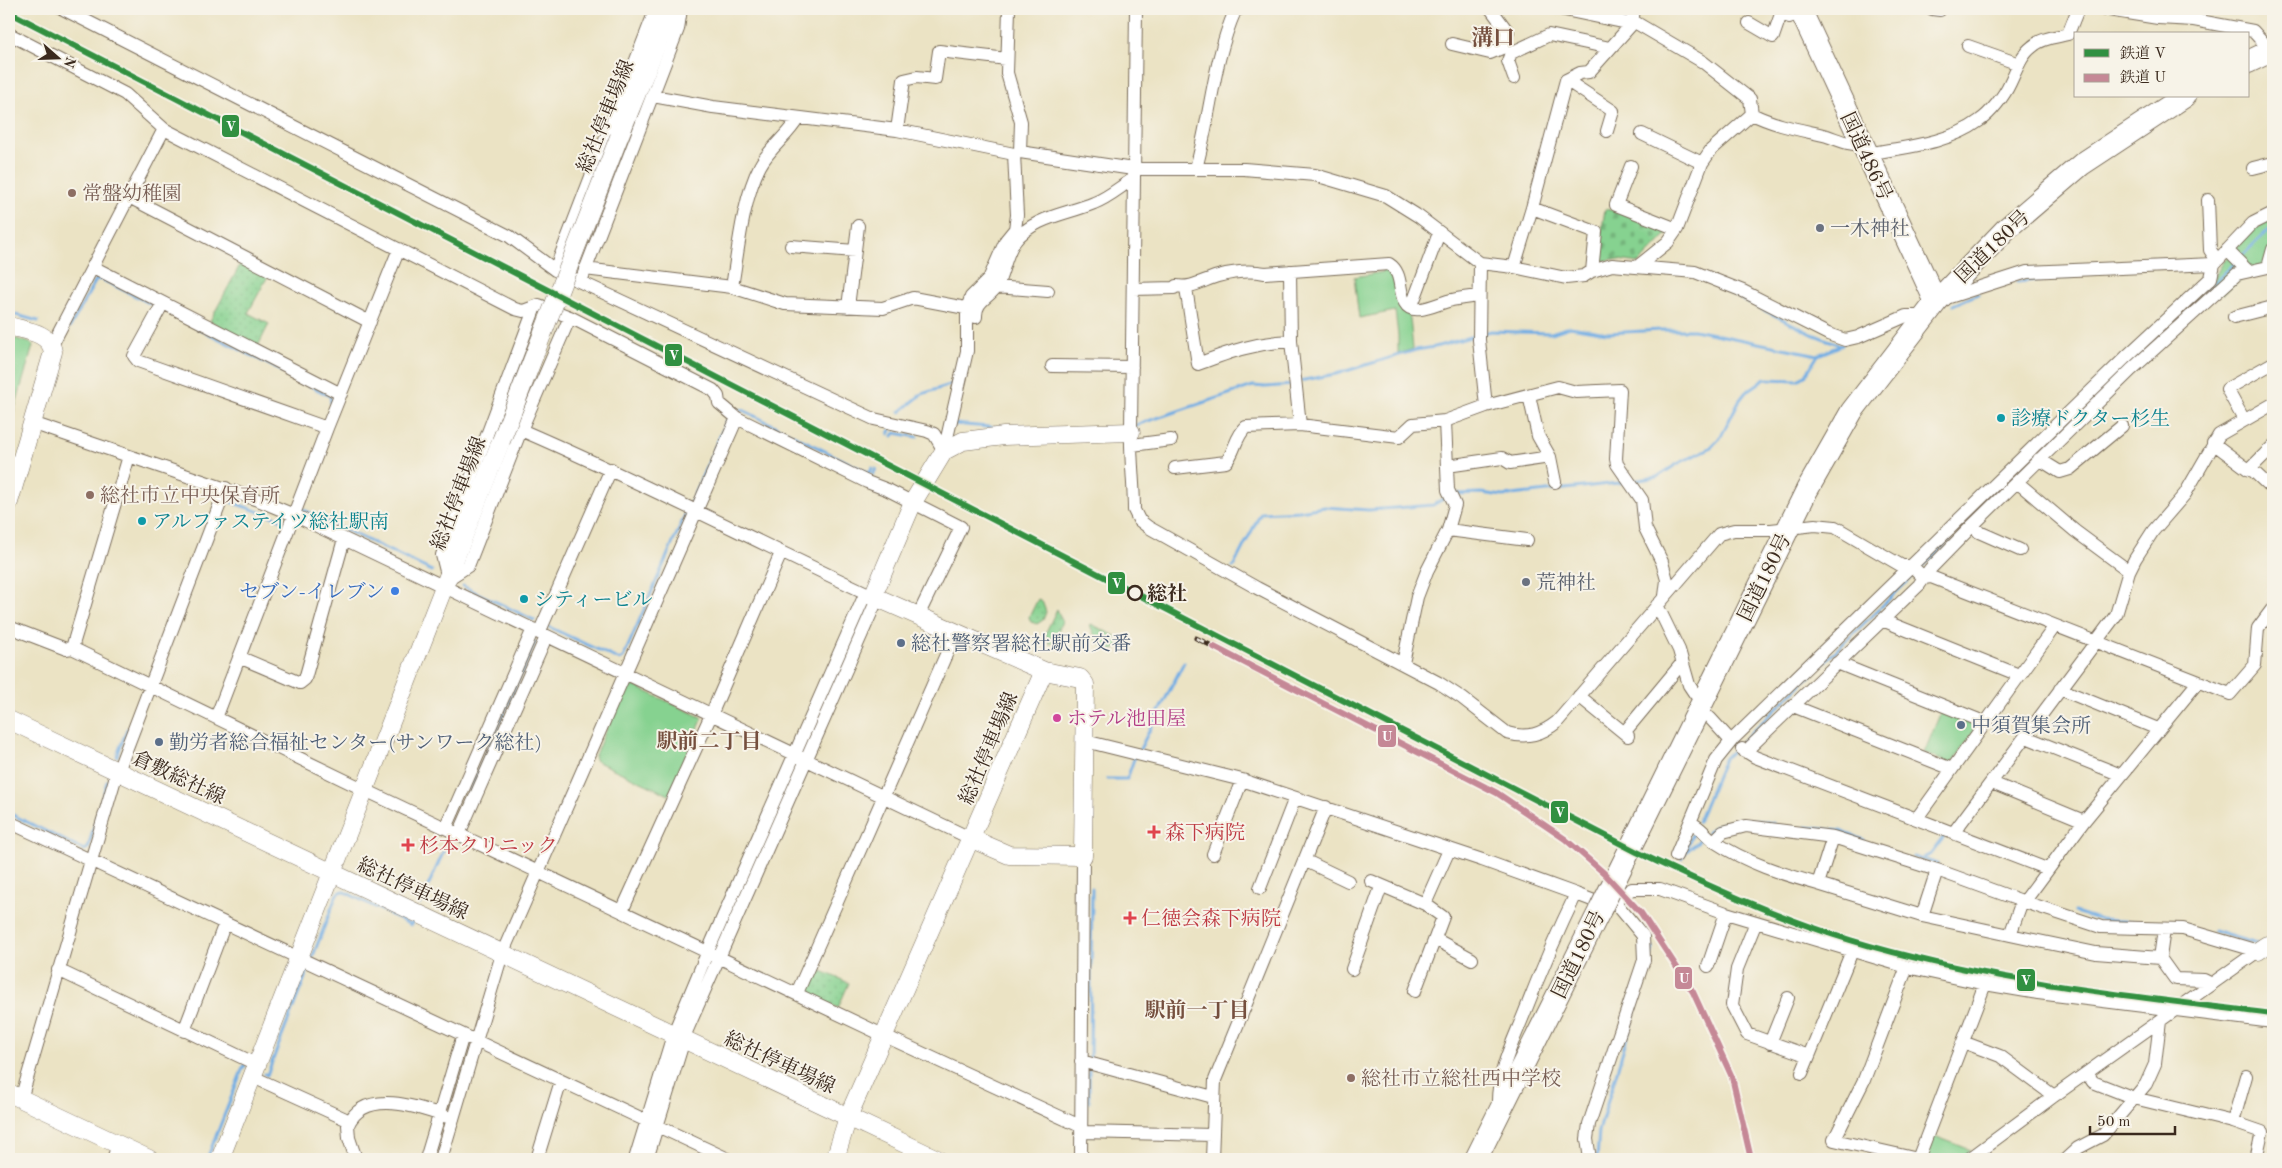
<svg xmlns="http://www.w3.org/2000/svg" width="2282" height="1168" font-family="'Old Standard TT','Noto Serif JP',serif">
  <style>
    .grass { fill: url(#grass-dots); stroke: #607e57 }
    .cemetery { fill: url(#cemetery-stones); stroke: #607e57 }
    .green { fill: #86d290; stroke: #607e57 }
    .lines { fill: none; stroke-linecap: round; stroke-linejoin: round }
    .stream { stroke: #73aee4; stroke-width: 3 }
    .street-casing { stroke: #796b58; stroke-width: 14 }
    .secondary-casing { stroke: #796b58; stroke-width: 19 }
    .highway-casing { stroke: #796b58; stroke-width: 24 }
    .street { stroke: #fff; stroke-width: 12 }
    .secondary { stroke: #fff; stroke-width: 18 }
    .highway { stroke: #fff; stroke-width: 22 }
    .rail-casing { stroke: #3b2a1e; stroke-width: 5 }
    .rail { stroke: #f7f3e8; stroke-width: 3; stroke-dasharray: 9; stroke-linecap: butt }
    .secondary-bridge-casing { stroke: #796b58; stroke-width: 19; stroke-linecap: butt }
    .highway-bridge-casing { stroke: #796b58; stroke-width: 24; stroke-linecap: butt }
    .secondary-bridge { stroke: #fff; stroke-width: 18 }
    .highway-bridge { stroke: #fff; stroke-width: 22 }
    .rail-1-casing { stroke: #f7f3e8; stroke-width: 10 }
    .rail-2-casing { stroke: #f7f3e8; stroke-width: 10 }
    .rail-1 { stroke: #319041; stroke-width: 6 }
    .rail-2 { stroke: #c58896; stroke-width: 6 }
    .education-dot { fill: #8d6e63; stroke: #f7f3e8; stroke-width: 2 }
    .worship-dot { fill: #6b7280; stroke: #f7f3e8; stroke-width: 2 }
    .culture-dot { fill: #0f9aa8; stroke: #f7f3e8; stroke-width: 2 }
    .shop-dot { fill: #3f7fe0; stroke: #f7f3e8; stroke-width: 2 }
    .stop-dot { fill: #f7f3e8; stroke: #3b2a1e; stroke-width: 2.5 }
    .service-dot { fill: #5c6f8a; stroke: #f7f3e8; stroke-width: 2 }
    .hotel-dot { fill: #d1479c; stroke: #f7f3e8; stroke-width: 2 }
    .health-dot { fill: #e0444e; stroke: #f7f3e8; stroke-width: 2 }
    .labels { text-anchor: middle; stroke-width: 4; stroke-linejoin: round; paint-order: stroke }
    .street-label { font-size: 20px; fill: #3b2a1e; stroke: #f7f3e8 }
    .education-label { font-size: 20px; fill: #785e54; stroke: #f7f3e8; text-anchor: start }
    .worship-label { font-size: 20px; fill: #5b616d; stroke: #f7f3e8; text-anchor: start }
    .culture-label { font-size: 20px; fill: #0d838f; stroke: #f7f3e8; text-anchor: start }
    .shop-label { font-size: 20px; fill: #366cbe; stroke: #f7f3e8; text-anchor: end }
    .stop-label { font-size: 20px; font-weight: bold; fill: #3b2a1e; stroke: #f7f3e8; text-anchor: start }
    .service-label { font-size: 20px; fill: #4e5e75; stroke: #f7f3e8; text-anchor: start }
    .hotel-label { font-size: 20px; fill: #b23c85; stroke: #f7f3e8; text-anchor: start }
    .health-label { font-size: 20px; fill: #be3a42; stroke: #f7f3e8; text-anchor: start }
    .neighbourhood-label { font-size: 21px; font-weight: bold; fill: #754f3e; stroke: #f7f3e8 }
    .quarter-label { font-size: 22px; font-weight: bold; fill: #754f3e; stroke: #f7f3e8 }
    .line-badge { stroke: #f7f3e8; stroke-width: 2 }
    .badge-label { font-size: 14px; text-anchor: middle; font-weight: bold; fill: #fff }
  </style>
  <defs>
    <pattern id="grass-dots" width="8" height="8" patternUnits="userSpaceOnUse" patternTransform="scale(1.25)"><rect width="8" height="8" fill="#86d290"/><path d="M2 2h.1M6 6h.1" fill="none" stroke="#75b47c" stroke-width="1.8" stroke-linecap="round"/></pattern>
    <pattern id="cemetery-stones" width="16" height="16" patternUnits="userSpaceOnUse" patternTransform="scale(1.25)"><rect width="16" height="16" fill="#86d290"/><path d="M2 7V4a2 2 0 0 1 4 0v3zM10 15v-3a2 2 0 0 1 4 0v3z" fill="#75b47c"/></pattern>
  </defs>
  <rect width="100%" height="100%" fill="#f7f3e8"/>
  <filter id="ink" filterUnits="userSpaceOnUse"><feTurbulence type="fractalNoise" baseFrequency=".02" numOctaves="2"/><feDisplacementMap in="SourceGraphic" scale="10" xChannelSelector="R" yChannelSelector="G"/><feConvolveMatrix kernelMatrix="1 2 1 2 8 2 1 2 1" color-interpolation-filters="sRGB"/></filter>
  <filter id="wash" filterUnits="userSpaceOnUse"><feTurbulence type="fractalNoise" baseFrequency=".0096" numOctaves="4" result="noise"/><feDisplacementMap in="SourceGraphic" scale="20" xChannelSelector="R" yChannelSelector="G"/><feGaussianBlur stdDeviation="1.12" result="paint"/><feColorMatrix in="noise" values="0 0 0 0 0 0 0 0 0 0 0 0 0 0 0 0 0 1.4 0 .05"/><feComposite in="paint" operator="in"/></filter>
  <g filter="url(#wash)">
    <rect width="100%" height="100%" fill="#ebe3c4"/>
    <path class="grass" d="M243,263L268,276L248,313L269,324L258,346L210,321L240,265Z
      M1038,599L1042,601L1046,612L1043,620L1037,624L1031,622L1029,617Z
      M1057,609L1062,621L1054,642L1050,644L1045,634Z
      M1091,624L1117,637L1119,643L1117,648L1110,651C1098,646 1095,637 1090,625Z
      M815,968L849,983L838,1008L807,994L805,989Z"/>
    <path class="cemetery" d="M1605,209L1625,213L1670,231L1639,263L1612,259L1597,263Z"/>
    <path class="green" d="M2273,216V271L2244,277L2223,294L2212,284C2222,256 2249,232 2273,216Z
      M1383,268L1390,269L1410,318L1413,349L1398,354V335L1395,311L1359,318L1354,277L1383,272Z
      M9,337L31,343L33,346L9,428Z
      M632,685L701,717L702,720L669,795L596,761L594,757L625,687Z
      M1942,709L1980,723L1951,764L1924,753Z
      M1932,1135L1971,1150L1959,1159H1924Z"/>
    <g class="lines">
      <path class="stream" d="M2240,258L2273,225
        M2017,282L2073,276
        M1722,289L1812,334L1838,344
        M1953,305L1978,294
        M9,313L38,321
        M194,326L330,396L331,403
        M70,327L96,280L101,279L151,304
        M1483,333L1491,331L1551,333L1570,327L1607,333L1661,330H1694L1818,355L1842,345
        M2135,358L2236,262
        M1299,381L1336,374L1416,350L1435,347L1477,335
        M739,410H743L869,473L872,468
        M900,412L922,394L956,383
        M954,424L1000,428
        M1136,425L1253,386L1266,387L1292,385
        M889,434L891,430
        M893,436L895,433L917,437
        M873,474L876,469
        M1633,481L1657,477L1677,464L1710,448L1720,438L1739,401L1746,392L1765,379L1797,380L1805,376L1818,355
        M1454,494L1481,493L1503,496L1627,482
        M231,502L283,520
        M690,504L728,418
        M302,509L432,571
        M1233,567L1261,513L1299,511L1324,507L1369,510L1433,505L1448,496
        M1919,570L1951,539
        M463,586L534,620
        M549,627L620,660L623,658L687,510
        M1139,751L1184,662
        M117,756L127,729
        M1107,779H1127L1135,756
        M9,813L84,850L88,848L107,781
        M1698,822L1724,759L1915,574
        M1806,827L1840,831L1863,840
        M453,829L535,642
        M1708,832C1728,815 1749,819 1773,823
        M1686,852L1704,836
        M1914,856L1937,864
        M1923,858L1931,854L1946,834
        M1682,859L1694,830
        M1997,885L2024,895
        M420,904L451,835
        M2075,912L2101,920L2142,922
        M2213,931L2257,944
        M311,961L337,894L343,891L411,925L412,922
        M1649,962L1653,948
        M1090,1060L1092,888
        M265,1074L267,1075L309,967
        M1089,1102V1067
        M207,1159L244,1065L245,1066
        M1597,1159L1599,1131L1646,973"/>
    </g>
  </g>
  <g filter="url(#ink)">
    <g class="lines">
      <g class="street-casing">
        <path id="street" d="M63,9L509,236L555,270L874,419L927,431L934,434L944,451
          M1009,9L1007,73L1021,122L1020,152
          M1136,9C1134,149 1133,290 1131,430C1130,456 1134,483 1134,510L1139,520L1148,527L1257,588L1439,683L1462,698L1507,733C1527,739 1542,734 1557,722L1719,534L1734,530H1771L1815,525L1835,527L1902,566H1912L1924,578
          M1560,9L1632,24
          M1932,9L1940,10
          M2102,9L2158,18L2194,20L2253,31L2271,51
          M1633,21L1703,62L1750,99L1752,114
          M1749,23L1773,37L1781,14L1789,17L1802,13
          M9,34L125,94L164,129L515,309L523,311L539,305L570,317L713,390L718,396L719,403L737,418L867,482L888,490L961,527L918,616
          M1452,44L1490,53L1502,48L1508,32L1491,9
          M1968,46L2019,64
          M1514,78L1508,61L1511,53L1549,35L1610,48
          M1566,80L1613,111L1607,131
          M653,96L713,107L897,130L1014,154L1020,152L1133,169H1244L1315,175L1386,196L1418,216L1480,263L1514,267L1566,278L1584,276L1592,271L1612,265L1695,272L1743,291L1828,334L1845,340L1858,337L1906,316H1925
          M897,130L904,80L917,77L935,79L939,51L1007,59
          M1642,134L1702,163
          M1866,154C1903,147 1948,144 1979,121C1991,113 2004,96 2010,83C2016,71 2021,55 2032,47C2041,38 2056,37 2068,34L2078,9
          M1631,166L1616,205L1677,229
          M1196,168C1211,115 1213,61 1235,11L1239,9
          M2253,168L2273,163
          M129,197L370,322
          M2208,200L2210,250L2217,260
          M1532,208L1596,232L1592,271
          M791,246L855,251
          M2227,250L2247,270
          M1480,263L1479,340L1486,406
          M93,267L341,394
          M1514,267L1532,208L1566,80L1580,73L1589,72L1632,24L1634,9
          M1637,267L1668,242L1677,229L1702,163L1711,150L1752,114C1776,126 1802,130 1827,136C1839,140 1848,145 1861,144
          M585,269L732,287L785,304L883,308L913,298L976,310
          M555,270L653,16L658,9
          M1290,271L1291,341L1300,425
          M583,276L678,29L681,9
          M732,287C738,251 743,198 760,166C770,147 788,136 798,118
          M996,287L1048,291
          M1186,288L1198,364C1232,351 1254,343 1291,341
          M1133,289L1174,288L1176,286C1192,289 1203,280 1218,276C1233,272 1249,270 1265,273L1389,264C1403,273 1398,290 1405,303C1413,318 1440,302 1452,300C1461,298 1470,297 1479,296
          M1943,299L2027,272L2214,264
          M163,303L134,356L138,361L327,428L399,249
          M535,307L442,555L448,579L468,566L521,430L570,317
          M848,307L858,226
          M1411,308L1439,233
          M976,317C975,301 989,298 996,287C1004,273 1005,254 1015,241C1033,217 1068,214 1094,203C1108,198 1120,187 1133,179
          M2234,317L2273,307
          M52,345L164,129
          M1052,366L1132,367
          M1529,395L1538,436L1550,457L1555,482
          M2244,420L2227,389L2273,363
          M32,423L258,500L294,515L972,839
          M521,430C640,481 755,541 873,596
          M2213,443L2249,470L2273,446
          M1132,445L1171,440
          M944,451L967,351V309L971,297L989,279L1006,240L1015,229L1017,215L1014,154
          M129,456L72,648L365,790L885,1036L1080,1126
          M2039,459L2060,472L2070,469L2122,426
          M1447,466L1502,458L1510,463L1550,457
          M1175,468L1226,462C1235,452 1235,437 1246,427L1300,425L1399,437L1413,424L1445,421L1486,406L1558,387L1576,392L1620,390L1616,459L1617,464L1642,500L1645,528L1662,562L1667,580L1665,596
          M2251,469L2268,485
          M2017,482L2075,531L2129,571
          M1973,525L1979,532L2020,550
          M1448,530L1527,540
          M1924,578L1931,577L2230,694L2255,665L2258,628L2273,608
          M1657,605L1679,650L1689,685L1695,694
          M1882,620L2019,675
          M9,627L66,649L72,648
          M539,633L611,469
          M239,657L300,683L305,679L344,539
          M1403,663L1417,597L1427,571L1448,530L1455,505L1448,490L1445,421
          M1837,663L1984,722
          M2060,689L2158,729
          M1579,696L1628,736
          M1793,706L1952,769
          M216,718L327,428
          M1710,718L1731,741
          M1628,728L1682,663
          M2026,737L2121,775
          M1085,741L1242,780L1482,860L1576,894C1557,933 1540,973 1524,1014C1512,1044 1497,1073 1498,1105
          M1742,749L1755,757L2047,869
          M1745,752L1919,585L1930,569L1973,525L2131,370L2237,274L2268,267L2273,249
          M1992,783L2084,821
          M1917,818L2055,626
          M9,822L728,1159
          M1691,823C1701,827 1705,835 1715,842C1747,863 1782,874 1818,884L1833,837L1746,826L1723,832L1714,841
          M446,828L533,629
          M1954,832L2116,615L2129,571L2135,559L2153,531L2185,494L2219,435L2273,404
          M459,834L546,637
          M1213,854L1242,780
          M1676,856L1716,760L1733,739L2126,357L2211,278L2214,264L2253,223L2273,213
          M1304,860L1348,881
          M1371,881L1425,904
          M1818,884L1922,916L1937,870L1833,837
          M1260,888L1295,798
          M1576,894L1605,905L1632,889H1660L1726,913L1907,967L1985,984L2038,993L2273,1022
          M2022,901L2101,927L2183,929L2258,951
          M2024,902L2084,821L2198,682
          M622,911L711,715L781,553
          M1922,916L2010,935L2022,901L1937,870
          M1756,922L1737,969L1732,1005L1747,1034L1809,1056
          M2010,935L2096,953L2160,958L2164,929
          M1435,939L1472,959
          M2160,958L2175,979L2204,980L2212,984
          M1708,966L1726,913
          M1907,967L1864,1080L1834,1140L1918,1159
          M1352,969L1381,887
          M58,970L258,1065
          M1415,991L1443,917L1425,904L1449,850
          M797,993L956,632
          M184,1031L225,923
          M1963,1042L2000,1056L2054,1096
          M1770,1043L1788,998
          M1081,1061L1213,1097
          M1802,1073L1852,951
          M2087,1073L2093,1082L2134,1098L2233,1122L2262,1132L2256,1159
          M253,1077L350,1121
          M21,1099L115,779L226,488
          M2233,1122L2246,1076
          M1082,1132L1213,1135
          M113,1159L118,1145
          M356,1159L349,1138L348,1125C365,1086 424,1109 453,1119
          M426,1159L463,1035
          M441,1159L502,954L737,418
          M537,1159L561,1081
          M635,1159L673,1035L708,951L863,599L873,596
          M647,1159L687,1030L875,604L873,596
          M1081,1159L1083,856
          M1212,1159L1215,1080L1326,807
          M1590,1159L1587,1139L1589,1124L1644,960L1643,936L1614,901
          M1918,1159L1985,984
          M1969,1159L2054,1096L2258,951
          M2066,1159L2078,1148L2103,1135L2146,1084L2155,1064L2160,1021"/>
      </g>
      <g class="secondary-casing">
        <path id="secondary" d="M619,137L671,9
          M9,326C26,331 50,332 53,352L9,502
          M9,720L937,1159
          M972,839L1009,855L1083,856L1085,684L1080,678L1044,671L873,596L913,502L944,451L963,441L1004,436L1131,432
          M2258,951L2267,945
          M9,1093L149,1159
          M220,1159L501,441
          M835,1159L848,1117L1044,671"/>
      </g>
      <g class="highway-casing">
        <path id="highway" d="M1800,9L1936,302
          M2248,62L2273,50
          M1637,835L1807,490L1852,411L1936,302L2006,229L2082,164L2185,96
          M1476,1159L1600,910"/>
      </g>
      <use href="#street" class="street"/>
      <use href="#secondary" class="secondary"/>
      <use href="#highway" class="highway"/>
      <g class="rail-casing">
        <path id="rail" d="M1196,638L1214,647"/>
      </g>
      <use href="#rail" class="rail"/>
      <g class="secondary-bridge-casing">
        <path id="secondary-bridge" d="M501,441L619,137"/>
      </g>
      <g class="highway-bridge-casing">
        <path id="highway-bridge" d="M1600,910L1637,835"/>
      </g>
      <use href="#secondary-bridge" class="secondary-bridge"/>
      <use href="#highway-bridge" class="highway-bridge"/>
      <g class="rail-1-casing">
        <path id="rail-1" d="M9,12L1637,852C1706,885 1776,917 1850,940C1987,982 2131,996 2273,1014"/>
      </g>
      <g class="rail-2-casing">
        <path id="rail-2" d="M1214,647L1497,793L1565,839L1604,873L1641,913L1693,992L1732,1077L1751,1159"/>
      </g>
      <use href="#rail-1" class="rail-1"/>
      <use href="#rail-2" class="rail-2"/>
    </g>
  </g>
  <g class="education-dot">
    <circle cx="72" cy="193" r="5"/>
    <circle cx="90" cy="495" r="5"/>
    <circle cx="1351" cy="1078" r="5"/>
  </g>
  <g class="worship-dot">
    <circle cx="1820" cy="228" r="5"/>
    <circle cx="1526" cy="582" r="5"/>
  </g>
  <g class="culture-dot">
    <circle cx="2001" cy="418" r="5"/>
    <circle cx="142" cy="521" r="5"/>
    <circle cx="524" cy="599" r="5"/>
  </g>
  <circle class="shop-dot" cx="395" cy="591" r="5"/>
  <circle class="stop-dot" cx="1135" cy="593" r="7"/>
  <g class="service-dot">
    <circle cx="901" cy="643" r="5"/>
    <circle cx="1961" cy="725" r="5"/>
    <circle cx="159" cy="742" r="5"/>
  </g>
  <circle class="hotel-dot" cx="1057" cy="718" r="5"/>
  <g class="health-dot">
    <path d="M1151.5 824.5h5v5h5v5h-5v5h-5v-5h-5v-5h5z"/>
    <path d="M405.5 837.5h5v5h5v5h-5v5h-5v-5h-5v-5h5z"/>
    <path d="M1127.5 910.5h5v5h5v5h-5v5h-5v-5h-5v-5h5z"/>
  </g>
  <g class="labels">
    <g class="street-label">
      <text transform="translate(605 116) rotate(-68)" y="7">総社停車場線</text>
      <text transform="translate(1867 156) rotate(65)" y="7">国道486号</text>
      <text transform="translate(1992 246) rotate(-44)" y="7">国道180号</text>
      <text transform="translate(458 493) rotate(-69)" y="7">総社停車場線</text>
      <text transform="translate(1764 577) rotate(-64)" y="7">国道180号</text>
      <text transform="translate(988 748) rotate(-67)" y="7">総社停車場線</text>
      <text transform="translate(179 777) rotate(25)" y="7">倉敷総社線</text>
      <text transform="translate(413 888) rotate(25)" y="7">総社停車場線</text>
      <text transform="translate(1578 954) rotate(-64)" y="7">国道180号</text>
      <text transform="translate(780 1062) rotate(25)" y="7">総社停車場線</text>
    </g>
    <g class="education-label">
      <text x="82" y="200">常盤幼稚園</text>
      <text x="100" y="502">総社市立中央保育所</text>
      <text x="1361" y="1085">総社市立総社西中学校</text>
    </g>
    <g class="worship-label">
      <text x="1830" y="235">一木神社</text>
      <text x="1536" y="589">荒神社</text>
    </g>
    <g class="culture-label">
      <text x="2011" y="425">診療ドクター杉生</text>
      <text x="152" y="528">アルファステイツ総社駅南</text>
      <text x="534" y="606">シティービル</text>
    </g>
    <g class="shop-label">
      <text x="385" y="598">セブン-イレブン</text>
    </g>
    <g class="stop-label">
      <text x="1147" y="600">総社</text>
    </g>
    <g class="service-label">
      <text x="911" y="650">総社警察署総社駅前交番</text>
      <text x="1971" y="732">中須賀集会所</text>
      <text x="169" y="749">勤労者総合福祉センター(サンワーク総社)</text>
    </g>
    <g class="hotel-label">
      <text x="1067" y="725">ホテル池田屋</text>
    </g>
    <g class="health-label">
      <text x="1165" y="839">森下病院</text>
      <text x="419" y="852">杉本クリニック</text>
      <text x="1141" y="925">仁徳会森下病院</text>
    </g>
    <g class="neighbourhood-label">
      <text x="709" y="748">駅前二丁目</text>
      <text x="1197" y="1017">駅前一丁目</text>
    </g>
    <g class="quarter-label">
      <text x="1493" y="45">溝口</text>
    </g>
  </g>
  <g class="line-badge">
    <rect x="221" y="114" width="19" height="24" rx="5" fill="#319041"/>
    <rect x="664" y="343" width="19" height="24" rx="5" fill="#319041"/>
    <rect x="1107" y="571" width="19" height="24" rx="5" fill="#319041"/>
    <rect x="1377" y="724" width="20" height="24" rx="5" fill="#c58896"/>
    <rect x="1550" y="800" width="19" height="24" rx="5" fill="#319041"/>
    <rect x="1674" y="966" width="19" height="24" rx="5" fill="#c58896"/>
    <rect x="2016" y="968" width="20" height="24" rx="5" fill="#319041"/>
  </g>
  <g class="badge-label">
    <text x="231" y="131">V</text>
    <text x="674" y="360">V</text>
    <text x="1117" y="588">V</text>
    <text x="1387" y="741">U</text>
    <text x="1560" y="817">V</text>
    <text x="1684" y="983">U</text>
    <text x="2026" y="985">V</text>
  </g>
  <rect width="2282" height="1168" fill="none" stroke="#f7f3e8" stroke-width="30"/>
  <rect x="2074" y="32" width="175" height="65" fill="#f7f3e8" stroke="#aca397"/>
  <rect x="2084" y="49" width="25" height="8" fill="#319041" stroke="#aca397"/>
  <text x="2120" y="58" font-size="15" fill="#3b2a1e">鉄道 V</text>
  <rect x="2084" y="74" width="25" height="8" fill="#c58896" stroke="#aca397"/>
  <text x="2120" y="82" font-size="15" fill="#3b2a1e">鉄道 U</text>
  <g transform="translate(58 58) rotate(110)" stroke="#f7f3e8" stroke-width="4" paint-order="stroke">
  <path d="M0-4L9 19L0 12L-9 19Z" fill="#3b2a1e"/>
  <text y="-8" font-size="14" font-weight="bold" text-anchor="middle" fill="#3b2a1e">N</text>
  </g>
  <path d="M2090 1126v8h85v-8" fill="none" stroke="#3b2a1e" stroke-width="2.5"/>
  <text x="2097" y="1126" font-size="15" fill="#3b2a1e" stroke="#f7f3e8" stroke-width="4" paint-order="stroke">50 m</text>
</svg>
